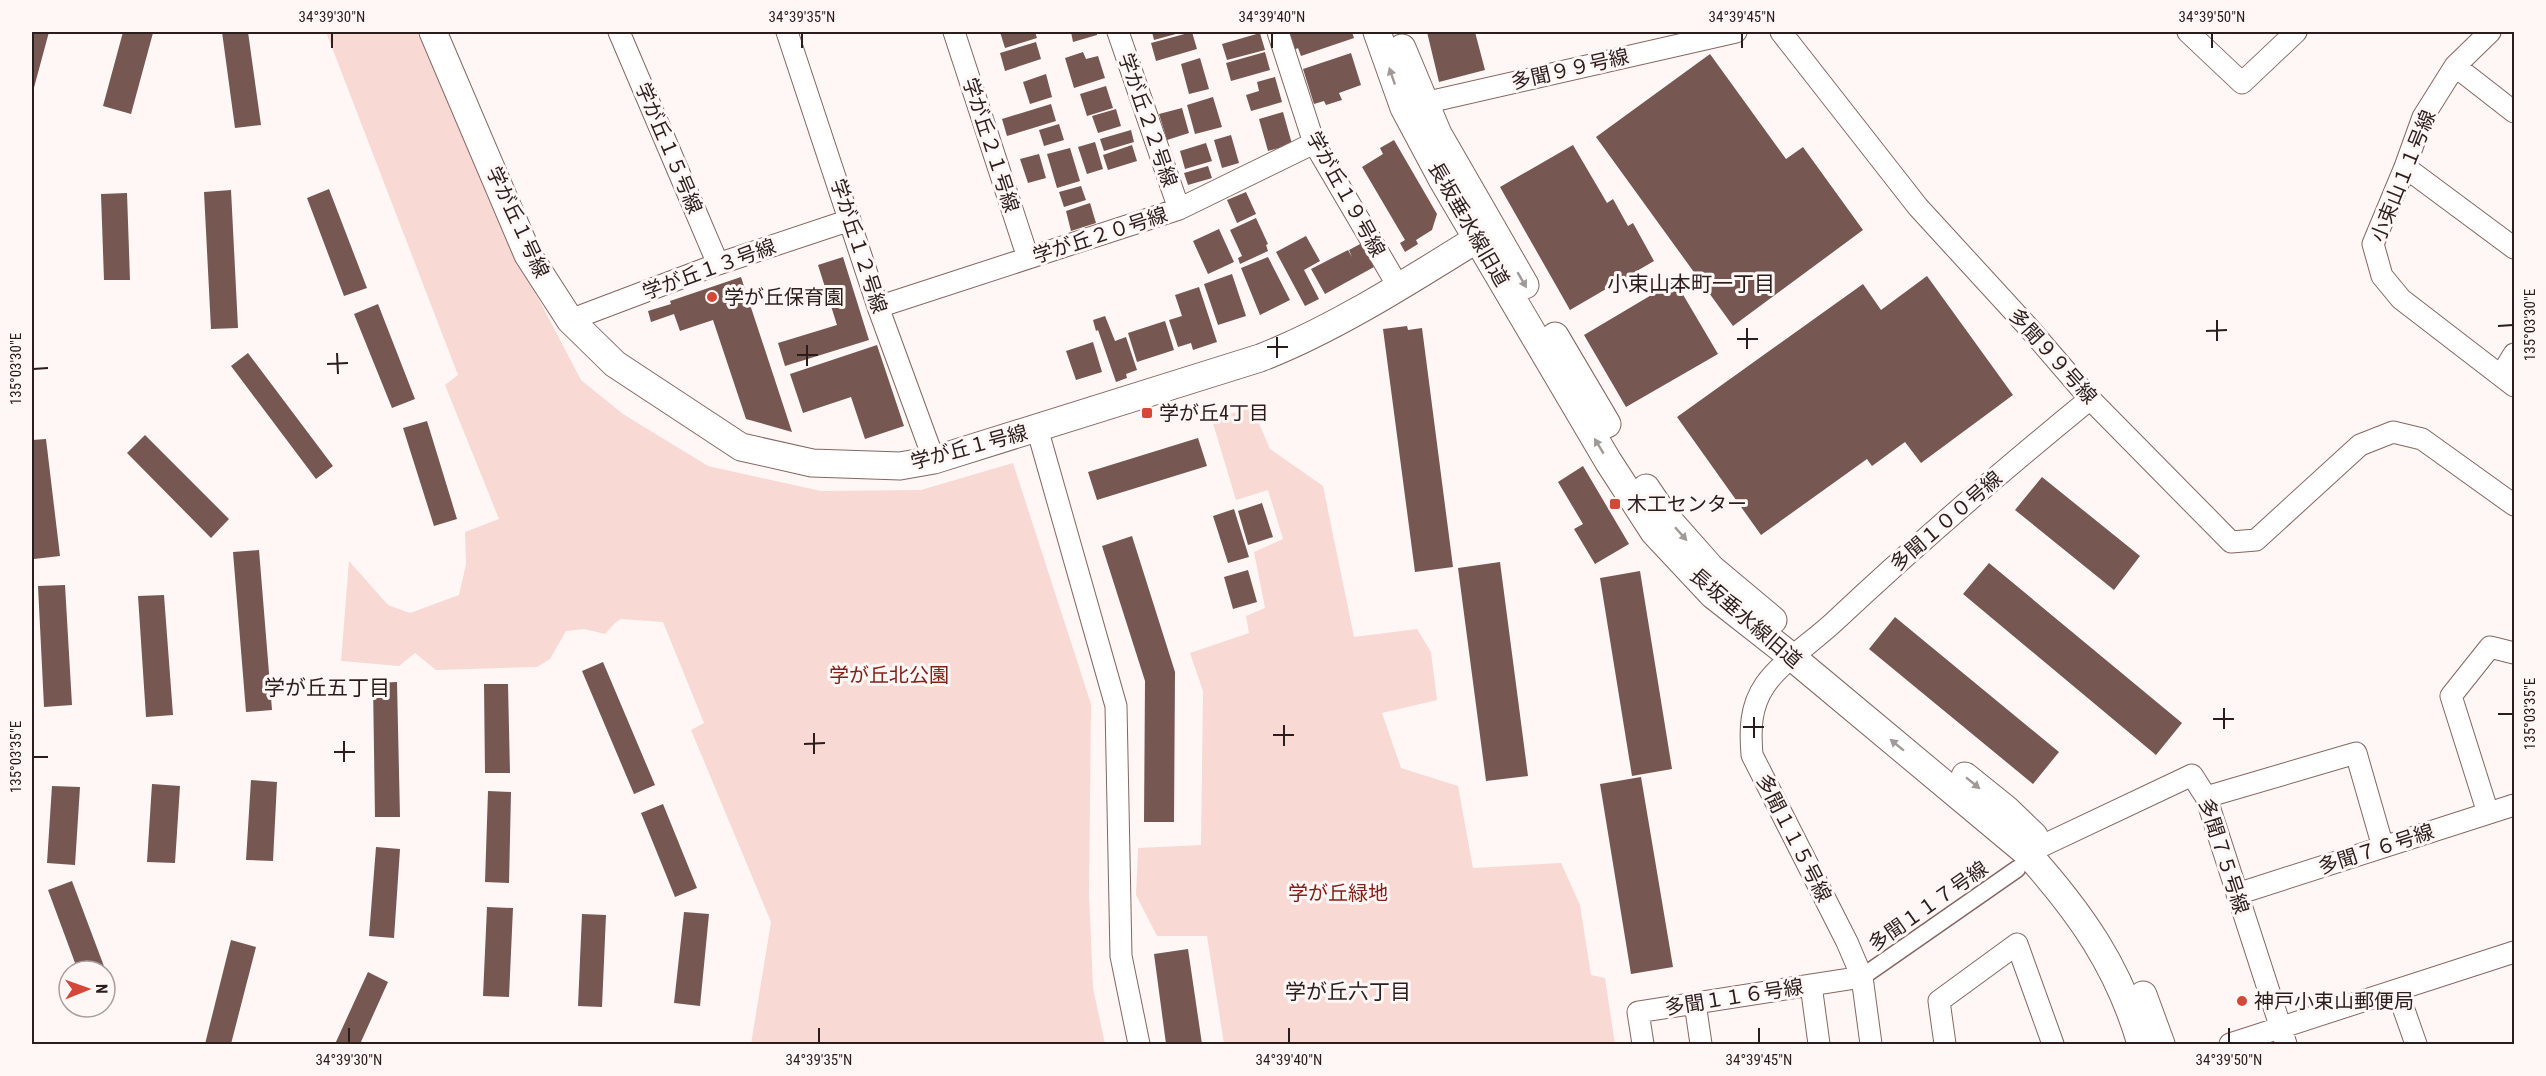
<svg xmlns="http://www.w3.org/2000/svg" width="2546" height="1076" font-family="'Roboto Condensed','Noto Sans JP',sans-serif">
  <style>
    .green { fill: #f9d9d3 }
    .building { fill: #765752 }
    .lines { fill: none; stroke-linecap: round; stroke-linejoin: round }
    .pedestrian-casing { stroke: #856660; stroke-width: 19 }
    .minor-casing { stroke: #856660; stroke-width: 23 }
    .tertiary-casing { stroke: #856660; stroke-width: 29 }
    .pedestrian { stroke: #fff; stroke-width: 16 }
    .minor { stroke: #fff; stroke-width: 21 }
    .tertiary { stroke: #fff; stroke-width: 27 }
    .oneway { fill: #9f9998 }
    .ticks { fill: none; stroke: #2a1d1b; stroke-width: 2 }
    .poi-dot { fill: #d54738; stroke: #fef7f5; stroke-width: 2 }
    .labels { text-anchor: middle; stroke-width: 6; stroke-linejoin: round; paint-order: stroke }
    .street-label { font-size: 20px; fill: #2a1d1b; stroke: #fef7f5 }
    .poi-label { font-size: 20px; fill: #2a1d1b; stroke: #fef7f5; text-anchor: start }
    .park-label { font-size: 20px; fill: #832118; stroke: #fef7f5 }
    .neighbourhood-label { font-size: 21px; fill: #2a1d1b; stroke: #fef7f5 }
    .neatline { fill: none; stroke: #2a1d1b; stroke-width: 2 }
    .ticks-label { font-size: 15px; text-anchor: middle; fill: #2a1d1b }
  </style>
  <rect width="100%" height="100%" fill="#fef7f5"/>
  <path class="green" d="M326,32H417L505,235L581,380L623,414L708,466L821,491L921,490L1013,463L1091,704L1089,893L1093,988L1105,1044H751L771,922L691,730L704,723L663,622L621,619L615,623L605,634L584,629L566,631L550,659L537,667L436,670L415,653L399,666L341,661L349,561L388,605L410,613L459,595L466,564L465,532L499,519L445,385L458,375Z
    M1252,407L1270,449L1323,486L1354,637L1417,629L1431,652L1437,700L1382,713L1401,768L1458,786L1473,868L1561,863L1580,905L1591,975L1605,978L1615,1044H1224L1207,936H1157L1136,895L1138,848L1201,845L1203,691L1190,653L1249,633L1246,616L1265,608L1254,552L1283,539L1268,490L1236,500L1212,420Z"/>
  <path class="building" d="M32,32H49L32,95Z
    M123,32L153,33L131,114L103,106Z
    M222,32H248L261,125L235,128Z
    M1000,32H1035L1037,38L1005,48Z
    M1071,32H1097V35L1073,42Z
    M1152,32H1183L1154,40Z
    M1192,32L1197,49L1156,61L1151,43Z
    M1288,32H1352L1354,38L1301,56L1298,48L1294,50Z
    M1427,32H1475L1485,70L1439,82Z
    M1260,33L1265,50L1227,60L1222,44Z
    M1036,42L1041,59L1005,71L1000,53Z
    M1083,52L1086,59L1098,56L1105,78L1074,88L1065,58Z
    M1265,52L1270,70L1231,81L1226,63Z
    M1351,53L1361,85L1339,93L1342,100L1326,105L1324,101L1314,104L1303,69Z
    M1710,54L1786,159L1803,147L1863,230L1733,326L1596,137Z
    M1200,58L1209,89L1189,94L1181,64Z
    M1046,74L1052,97L1030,104L1023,82Z
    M1275,77L1282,102L1251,111L1246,95L1259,91L1257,82Z
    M1106,86L1113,108L1087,116L1080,94Z
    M1213,97L1222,127L1195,134L1187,105Z
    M1051,104L1056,121L1007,136L1002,119Z
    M1182,108L1189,133L1167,140L1159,114Z
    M1116,109L1121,126L1098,133L1092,116Z
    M1283,112L1292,144L1268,151L1259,119Z
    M1059,124L1064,140L1044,146L1039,130Z
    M1131,130L1134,142L1104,151L1100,139Z
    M1231,135L1239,163L1222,168L1214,140Z
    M1394,140L1437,214L1432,230L1416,240L1418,244L1405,252L1400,243L1405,240L1362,167L1383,154L1380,148Z
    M1095,142L1103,169L1087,174L1078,147Z
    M1206,143L1212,161L1185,169L1180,151Z
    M1132,145L1137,161L1108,170L1103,155Z
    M1573,145L1607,203L1613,199L1628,226L1633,223L1654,261L1570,310L1500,187Z
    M1070,148L1080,181L1057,188L1047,154Z
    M1039,154L1046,178L1028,183L1020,159Z
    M1208,166L1212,178L1188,185L1184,173Z
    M1081,186L1086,200L1064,207L1059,192Z
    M329,189L367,288L344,296L307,198Z
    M231,190L238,328L211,329L204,192Z
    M1246,192L1256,214L1237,223L1227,200Z
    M127,193L130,280H104L101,194Z
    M1090,203L1096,223L1071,231L1066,211Z
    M1256,218L1268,244L1266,245L1268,251L1240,264L1238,258L1242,256L1230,230Z
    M1219,229L1234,262L1208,274L1193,241Z
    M1306,236L1320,261L1304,270L1319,299L1305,306L1276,252Z
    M1362,243L1374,267L1325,294L1311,269L1348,250L1352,257L1349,250Z
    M843,257L869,340L785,366L778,343L837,325L818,265Z
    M1268,257L1290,300L1260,315L1241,268Z
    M1232,274L1246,316L1218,325L1204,284Z
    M1927,276L2013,395L1921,463L1905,442L1872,466L1867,459L1761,535L1677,417L1863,284L1881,310Z
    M741,277L792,432L746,419L713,320L680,331L674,314L651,322L648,311L671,304L670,301Z
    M1675,281L1718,354L1626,407L1584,335Z
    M1199,287L1217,342L1193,350L1191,343L1178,347L1169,320L1182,316L1175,295Z
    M378,304L415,399L392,408L354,314Z
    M1105,316L1115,341L1126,337L1137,370L1126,374L1127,378L1116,382L1098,330L1096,331L1093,320Z
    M1165,321L1174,350L1137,362L1128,333Z
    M1407,326L1408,330L1422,328L1453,567L1415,572L1383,329Z
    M1093,342L1102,372L1076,380L1066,351Z
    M877,345L904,426L865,439L851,397L803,413L790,374Z
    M248,353L333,466L316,479L231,366Z
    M427,421L457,519L434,526L403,428Z
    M145,435L229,519L211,538L127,453Z
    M1198,438L1207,466L1097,500L1088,472Z
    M46,439L60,556L34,559L32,537V440Z
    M1583,466L1629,544L1595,564L1574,529L1583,524L1558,482Z
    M2042,477L2140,556L2114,590L2015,510Z
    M1262,503L1273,537L1248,545L1238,511Z
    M1234,509L1249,557L1228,563L1213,516Z
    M1132,536L1175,672L1174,822H1144L1145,681L1102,546Z
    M259,550L272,710L246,712L233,552Z
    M1500,562L1528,776L1486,781L1458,568Z
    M1989,563L2182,723L2156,755L1963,594Z
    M1248,570L1257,602L1233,609L1224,577Z
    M1640,571L1672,769L1632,776L1600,578Z
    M65,585L72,705L44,707L38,586Z
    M164,595L173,715L146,717L138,596Z
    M1895,617L2059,752L2033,784L1869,649Z
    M603,662L655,785L634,794L582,671Z
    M397,682L400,817H375L373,683Z
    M484,684H508L510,773H485Z
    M1641,777L1673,967L1631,974L1600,784Z
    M251,780L277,782L273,861L246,860Z
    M152,784L180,786L175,863L147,862Z
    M52,786L80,787L75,865L47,863Z
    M488,791L511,792L509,883L485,882Z
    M663,804L697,888L675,897L641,813Z
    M376,847L400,849L394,938L369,936Z
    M72,881L105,969L100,971H78L48,890Z
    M487,907L513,908L509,997L483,996Z
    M684,912L709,914L700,1006L674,1003Z
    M582,914L606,915L602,1007L578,1006Z
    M231,940L256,947L231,1044H205Z
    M1188,949L1202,1044H1166L1154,954Z
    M368,972L388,982L360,1044H335Z"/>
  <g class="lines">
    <g class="pedestrian-casing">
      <path id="pedestrian" d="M1862,977L2017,869"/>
    </g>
    <g class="minor-casing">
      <path id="minor" d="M619,32L718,264
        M787,32L878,307L934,460
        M954,32L1028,258
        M1118,32L1179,209
        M1278,32L1314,143L1398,286
        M1781,32L1918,207L2028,327L2090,399L2231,542L2256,540L2360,445L2393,432L2422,439L2514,505
        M2188,32L2242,83L2296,32
        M2490,32L2455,66L2423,117L2405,167L2373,244L2382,276L2401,299L2514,386
        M2455,66L2514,112
        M1411,106L1736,32
        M2405,167L2514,248
        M878,307L1179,209L1314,143
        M570,320L718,264L850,220
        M2501,375L2514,354
        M1037,428L1116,706L1121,956L1139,1044
        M2206,797L2356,753L2383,847
        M2488,813L2451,696L2490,647L2514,653
        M2027,853L2192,775L2206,797L2286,1044
        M2237,894L2514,805
        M1811,985L1819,1044
        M2397,990L2416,1044
        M1695,1003L1701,1044
        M1643,1044L1638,1012L1862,977
        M1871,1044L1862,977L1847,942L1752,755C1750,730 1750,707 1765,685C1781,662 1814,641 1835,621C1917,544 2003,470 2090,399
        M1945,1044L1939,1001L2017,944L2053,1044
        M2230,1044L2514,952"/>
    </g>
    <g class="tertiary-casing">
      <path id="tertiary" d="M433,32L528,255L570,320L615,364L741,447L812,463L900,466L934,460L1260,358C1338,328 1420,274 1493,229
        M1377,32L1404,108L1443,181L1608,461L1654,532L1713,595L1792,657L2027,853C2080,912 2119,967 2141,1044
        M1402,48L1438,134L1525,285
        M1555,336L1607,424
        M1646,488L1665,516L1711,568L1773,620
        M1965,776L2006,809L2034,836
        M2143,995L2161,1044"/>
    </g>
    <use href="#pedestrian" class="pedestrian"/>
    <use href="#minor" class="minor"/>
    <use href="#tertiary" class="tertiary"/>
  </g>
  <defs><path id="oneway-solid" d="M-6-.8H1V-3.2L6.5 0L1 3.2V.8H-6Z" transform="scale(1.5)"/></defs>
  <g class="oneway">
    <use href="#oneway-solid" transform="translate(1392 76) rotate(-109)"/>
    <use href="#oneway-solid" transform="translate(1522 280) rotate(60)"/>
    <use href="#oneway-solid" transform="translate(1599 446) rotate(-121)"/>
    <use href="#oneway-solid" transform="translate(1681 534) rotate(48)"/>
    <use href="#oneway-solid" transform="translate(1897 745) rotate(-141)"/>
    <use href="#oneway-solid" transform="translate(1973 783) rotate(39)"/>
  </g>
  <path class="ticks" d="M332,33V48M802,33V48M1272,33V48M1742,33V48M2212,33V48M2217,320V341M2498,326L2513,325M1747,328V349M2206,331L2227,330M1277,337V358M1737,339H1758M807,345V366M1267,347H1288M337,353L338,374M797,355H818M327,364L348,363M33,369L48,368M2224,708V729M2498,714H2513M1754,717V738M2213,719H2234M1284,725V746M1743,727H1764M814,733V754M1273,735H1294M344,741V762M804,744L825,743M334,752H355M33,757H48M349,1028V1043M819,1028V1043M1289,1028V1043M1759,1028V1043M2229,1028V1043"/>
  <g class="poi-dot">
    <circle cx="712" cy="297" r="6"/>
    <rect x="1141" y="407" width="12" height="12" rx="3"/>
    <rect x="1609" y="498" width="12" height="12" rx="3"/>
    <circle cx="2242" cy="1001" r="6"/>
  </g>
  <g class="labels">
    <g class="street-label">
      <text transform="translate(1570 69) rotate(-13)" y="7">多聞９９号線</text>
      <text transform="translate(1148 120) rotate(71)" y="7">学が丘２２号線</text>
      <text transform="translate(991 145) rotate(72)" y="7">学が丘２１号線</text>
      <text transform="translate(669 148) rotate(67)" y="7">学が丘１５号線</text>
      <text transform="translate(2403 176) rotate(-68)" y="7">小束山１１号線</text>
      <text transform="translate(1346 194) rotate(61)" y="7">学が丘１９号線</text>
      <text transform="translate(518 222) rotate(65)" y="7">学が丘１号線</text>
      <text transform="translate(1469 224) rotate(60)" y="7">長坂垂水線旧道</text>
      <text transform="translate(1100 235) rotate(-18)" y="7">学が丘２０号線</text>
      <text transform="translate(859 246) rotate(72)" y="7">学が丘１２号線</text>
      <text transform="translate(709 269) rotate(-20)" y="7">学が丘１３号線</text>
      <text transform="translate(2053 356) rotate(48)" y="7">多聞９９号線</text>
      <text transform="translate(969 447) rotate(-15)" y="7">学が丘１号線</text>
      <text transform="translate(1946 521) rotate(-41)" y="7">多聞１００号線</text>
      <text transform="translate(1746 618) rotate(41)" y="7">長坂垂水線旧道</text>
      <text transform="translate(1794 838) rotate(63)" y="7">多聞１１５号線</text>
      <text transform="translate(2376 849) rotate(-18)" y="7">多聞７６号線</text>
      <text transform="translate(2224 856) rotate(72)" y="7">多聞７５号線</text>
      <text transform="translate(1928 906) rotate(-35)" y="7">多聞１１７号線</text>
      <text transform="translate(1734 997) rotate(-9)" y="7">多聞１１６号線</text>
    </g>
    <g class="poi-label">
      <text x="724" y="304">学が丘保育園</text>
      <text x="1159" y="420">学が丘4丁目</text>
      <text x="1627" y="511">木工センター</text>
      <text x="2254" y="1008">神戸小束山郵便局</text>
    </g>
    <g class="park-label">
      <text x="889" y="682">学が丘北公園</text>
      <text x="1338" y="900">学が丘緑地</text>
    </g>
    <g class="neighbourhood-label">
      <text x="1691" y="291">小束山本町一丁目</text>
      <text x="327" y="695">学が丘五丁目</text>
      <text x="1348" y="999">学が丘六丁目</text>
    </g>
  </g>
  <rect width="2546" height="1076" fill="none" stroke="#fef7f5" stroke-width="66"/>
  <g transform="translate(87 989) rotate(89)"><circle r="28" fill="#fef7f5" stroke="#a9a09e" stroke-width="1.5"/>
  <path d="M0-4.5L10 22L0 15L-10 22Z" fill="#d54738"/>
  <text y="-9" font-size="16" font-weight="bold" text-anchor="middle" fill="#2a1d1b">N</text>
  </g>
  <rect x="33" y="33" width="2480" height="1010" class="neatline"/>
  <g class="ticks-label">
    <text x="332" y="22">34°39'30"N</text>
    <text x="802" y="22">34°39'35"N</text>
    <text x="1272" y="22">34°39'40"N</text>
    <text x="1742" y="22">34°39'45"N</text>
    <text x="2212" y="22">34°39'50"N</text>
    <text transform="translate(2530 325) rotate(-90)" y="5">135°03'30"E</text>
    <text transform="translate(16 369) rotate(-90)" y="5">135°03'30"E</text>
    <text transform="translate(2530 714) rotate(-90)" y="5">135°03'35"E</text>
    <text transform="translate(16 757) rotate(-90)" y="5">135°03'35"E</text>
    <text x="349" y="1065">34°39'30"N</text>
    <text x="819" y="1065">34°39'35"N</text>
    <text x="1289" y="1065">34°39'40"N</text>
    <text x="1759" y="1065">34°39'45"N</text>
    <text x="2229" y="1065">34°39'50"N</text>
  </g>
</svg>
